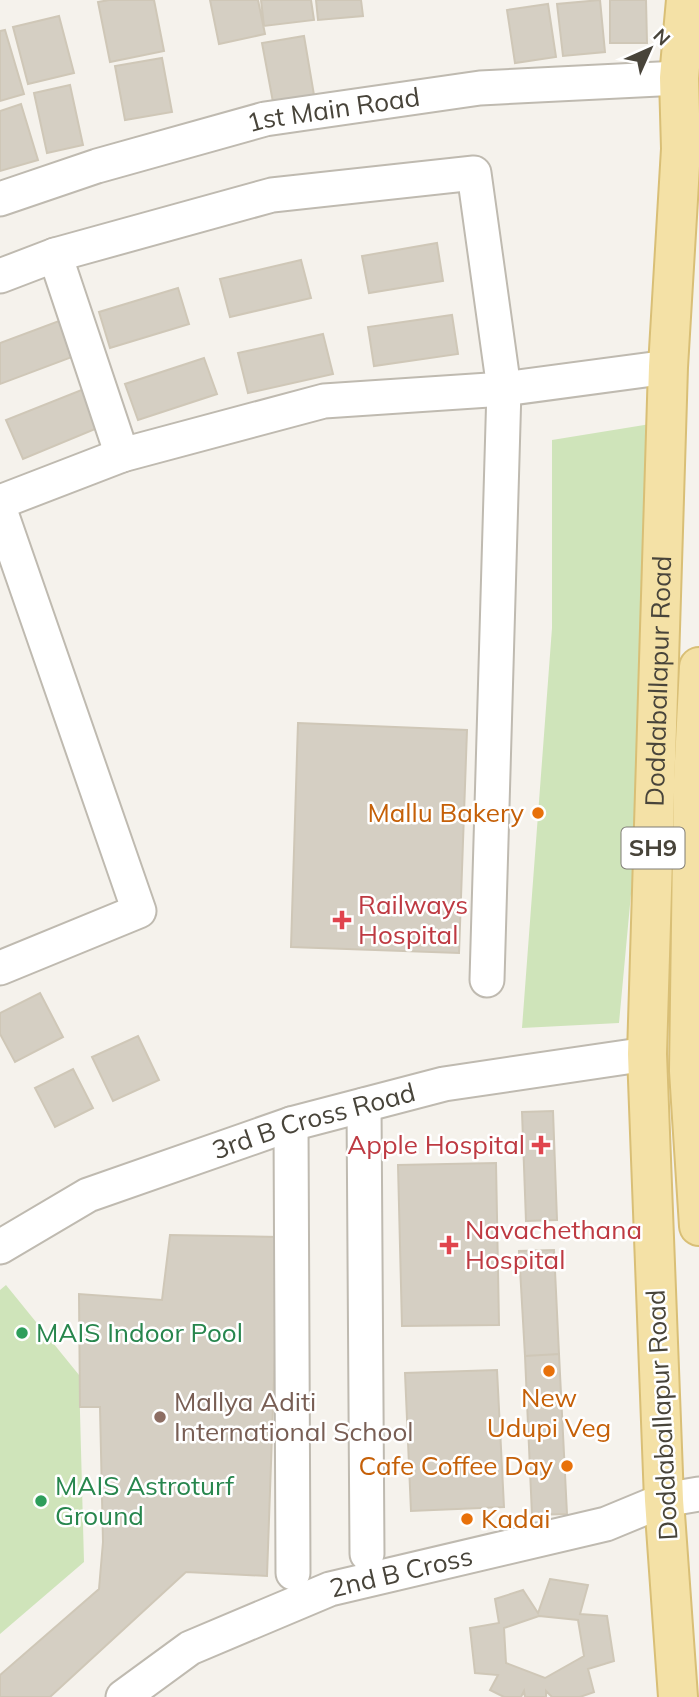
<svg xmlns="http://www.w3.org/2000/svg" width="699" height="1697" font-family="Mulish,sans-serif">
  <style>
    .green { fill: #cfe4ba }
    .building { fill: #d5cfc3; stroke: #cfc7b7; stroke-width: 2; fill-rule: evenodd }
    .lines { fill: none; stroke-linecap: round; stroke-linejoin: round }
    .minor-casing { stroke: #bfbab0; stroke-width: 37 }
    .major-casing { stroke: #d9bf76; stroke-width: 42 }
    .minor { stroke: #fff; stroke-width: 33 }
    .major { stroke: #f4e1a6; stroke-width: 38 }
    .food-dot { fill: #e8710a; stroke: #fff; stroke-width: 2.5 }
    .health-dot { fill: #e0444e; stroke: #fff; stroke-width: 2.5 }
    .leisure-dot { fill: #2e9e5b; stroke: #fff; stroke-width: 2.5 }
    .education-dot { fill: #8d6e63; stroke: #fff; stroke-width: 2.5 }
    .labels { text-anchor: middle; stroke-width: 5; stroke-linejoin: round; paint-order: stroke }
    .shield { fill: #fff; stroke: #7f7c75; stroke-width: 2 }
    .shield-label { font-size: 24px; font-weight: bold; fill: #48443a }
    .street-label { font-size: 26px; fill: #48443a; stroke: #fff }
    .food-label { font-size: 26px; fill: #c56008; stroke: #fff; text-anchor: end }
    .health-label { font-size: 26px; fill: #be3a42; stroke: #fff; text-anchor: start }
    .leisure-label { font-size: 26px; fill: #27864d; stroke: #fff; text-anchor: start }
    .education-label { font-size: 26px; fill: #785e54; stroke: #fff; text-anchor: start }
  </style>
  <rect width="100%" height="100%" fill="#f5f2ec"/>
  <path class="green" d="M675,420L619,1023L522,1028L552,628V440Z
    M6,1285L79,1375L84,1562L0,1634V1290Z"/>
  <path class="building" d="M109,0H154L164,51L110,62L98,2Z
    M210,0H258L265,34L219,44Z
    M261,0H311L314,20L264,26Z
    M316,0H361L363,16L318,20Z
    M600,0L605,52L563,56L557,4Z
    M610,0H646L647,43H610Z
    M548,4L556,57L515,63L507,10Z
    M59,16L74,73L28,84L13,27Z
    M5,30L24,94L0,101V31Z
    M304,36L314,95L273,102L262,43Z
    M162,58L172,112L125,120L115,66Z
    M70,85L83,145L47,153L34,93Z
    M21,104L38,160L0,171V111Z
    M437,243L443,281L369,293L362,256Z
    M301,260L311,298L230,317L220,279Z
    M178,288L189,324L110,348L99,312Z
    M452,315L458,354L374,366L368,327Z
    M59,321L72,357L0,384V343Z
    M323,334L333,374L248,393L238,353Z
    M204,358L217,394L138,420L125,384Z
    M84,389L100,427L23,459L6,420Z
    M298,723L467,730L459,953L291,947Z
    M40,993L63,1037L15,1062L0,1034V1013Z
    M138,1036L159,1080L113,1101L92,1057Z
    M73,1069L93,1108L55,1127L35,1088Z
    M553,1111L557,1220L526,1221L522,1112Z
    M496,1163L499,1325L402,1326L398,1165Z
    M170,1235L279,1237L267,1576L186,1572L50,1697H0V1675L99,1589L103,1542L100,1407H80L79,1294L162,1300Z
    M554,1250L559,1354L525,1356L519,1251Z
    M559,1354L567,1514L532,1515L525,1356Z
    M497,1370L504,1507L411,1511L405,1373Z
    M550,1579L588,1585L580,1614L607,1616L614,1661L588,1669L594,1692L580,1697H552L546,1691V1697H525L524,1691L521,1697H504L490,1690L498,1675L475,1673L470,1628L499,1623L495,1599L523,1590L538,1613ZM539,1616L578,1620L584,1656L545,1678L506,1663L504,1628Z"/>
  <g class="lines">
    <g class="minor-casing">
      <g id="minor">
        <path id="s1" d="M0,199L97,166L265,119L480,88L679,78"/>
        <path d="M55,255L122,455"/>
        <path d="M0,276L55,255L272,195L474,173L504,389L487,980"/>
        <path d="M0,502L122,455L324,401L504,389L668,367"/>
        <path d="M0,510L139,911L0,968"/>
        <path d="M364,1105L367,1554"/>
        <path d="M291,1124L293,1573"/>
        <path id="s2" d="M0,1247L88,1195L291,1124L444,1084L647,1054"/>
        <path id="s3" d="M123,1697L190,1648L330,1589L606,1524L664,1500L699,1494"/>
      </g>
    </g>
    <g class="major-casing">
      <g id="major">
        <path d="M699,667L693,780L689,1071L699,1226"/>
        <path id="s4" d="M678,1697L664,1500L647,1054L668,367L681,149L679,78L686,0"/>
      </g>
    </g>
    <use href="#minor" class="minor"/>
    <use href="#major" class="major"/>
  </g>
  <g class="food-dot">
    <circle cx="538" cy="813" r="7"/>
    <circle cx="549" cy="1371" r="7"/>
    <circle cx="567" cy="1466" r="7"/>
    <circle cx="467" cy="1519" r="7"/>
  </g>
  <g class="health-dot">
    <path d="M338.5 909.5h7v7h7v7h-7v7h-7v-7h-7v-7h7z"/>
    <path d="M537.5 1134.5h7v7h7v7h-7v7h-7v-7h-7v-7h7z"/>
    <path d="M445.5 1234.5h7v7h7v7h-7v7h-7v-7h-7v-7h7z"/>
  </g>
  <g class="leisure-dot">
    <circle cx="22" cy="1333" r="7"/>
    <circle cx="41" cy="1501" r="7"/>
  </g>
  <circle class="education-dot" cx="160" cy="1417" r="7"/>
  <g class="labels">
    <rect class="shield" x="621.5" y="827.5" width="63" height="41" rx="5"/>
    <g class="shield-label">
      <text x="653" y="856">SH9</text>
    </g>
    <g class="street-label">
      <text dy="9" stroke="none"><textPath href="#s1" startOffset="346">1st Main Road</textPath></text>
      <text dy="9" stroke="none"><textPath href="#s4" startOffset="1017">Doddaballapur Road</textPath></text>
      <text dy="9" stroke="none"><textPath href="#s2" startOffset="340">3rd B Cross Road</textPath></text>
      <text transform="translate(662 1415) rotate(-93)" y="9">Doddaballapur Road</text>
      <text dy="9" stroke="none"><textPath href="#s3" startOffset="308">2nd B Cross</textPath></text>
    </g>
    <g class="food-label">
      <text x="524" y="822">Mallu Bakery</text>
      <text x="549" y="1407" text-anchor="middle">New<tspan x="549" dy="30">Udupi Veg</tspan></text>
      <text x="553" y="1475">Cafe Coffee Day</text>
      <text x="481" y="1528" text-anchor="start">Kadai</text>
    </g>
    <g class="health-label">
      <text x="358" y="914">Railways<tspan x="358" dy="30">Hospital</tspan></text>
      <text x="525" y="1154" text-anchor="end">Apple Hospital</text>
      <text x="465" y="1239">Navachethana<tspan x="465" dy="30">Hospital</tspan></text>
    </g>
    <g class="leisure-label">
      <text x="36" y="1342">MAIS Indoor Pool</text>
      <text x="55" y="1495">MAIS Astroturf<tspan x="55" dy="30">Ground</tspan></text>
    </g>
    <g class="education-label">
      <text x="174" y="1411">Mallya Aditi<tspan x="174" dy="30">International School</tspan></text>
    </g>
  </g>
  <g transform="translate(650 49) rotate(45)" stroke="#ffffff" stroke-width="5" paint-order="stroke">
  <path d="M0-5L12 26L0 18L-12 26Z" fill="#48443a"/>
  <text y="-10" font-size="19" font-weight="bold" text-anchor="middle" fill="#48443a">N</text>
  </g>
</svg>
